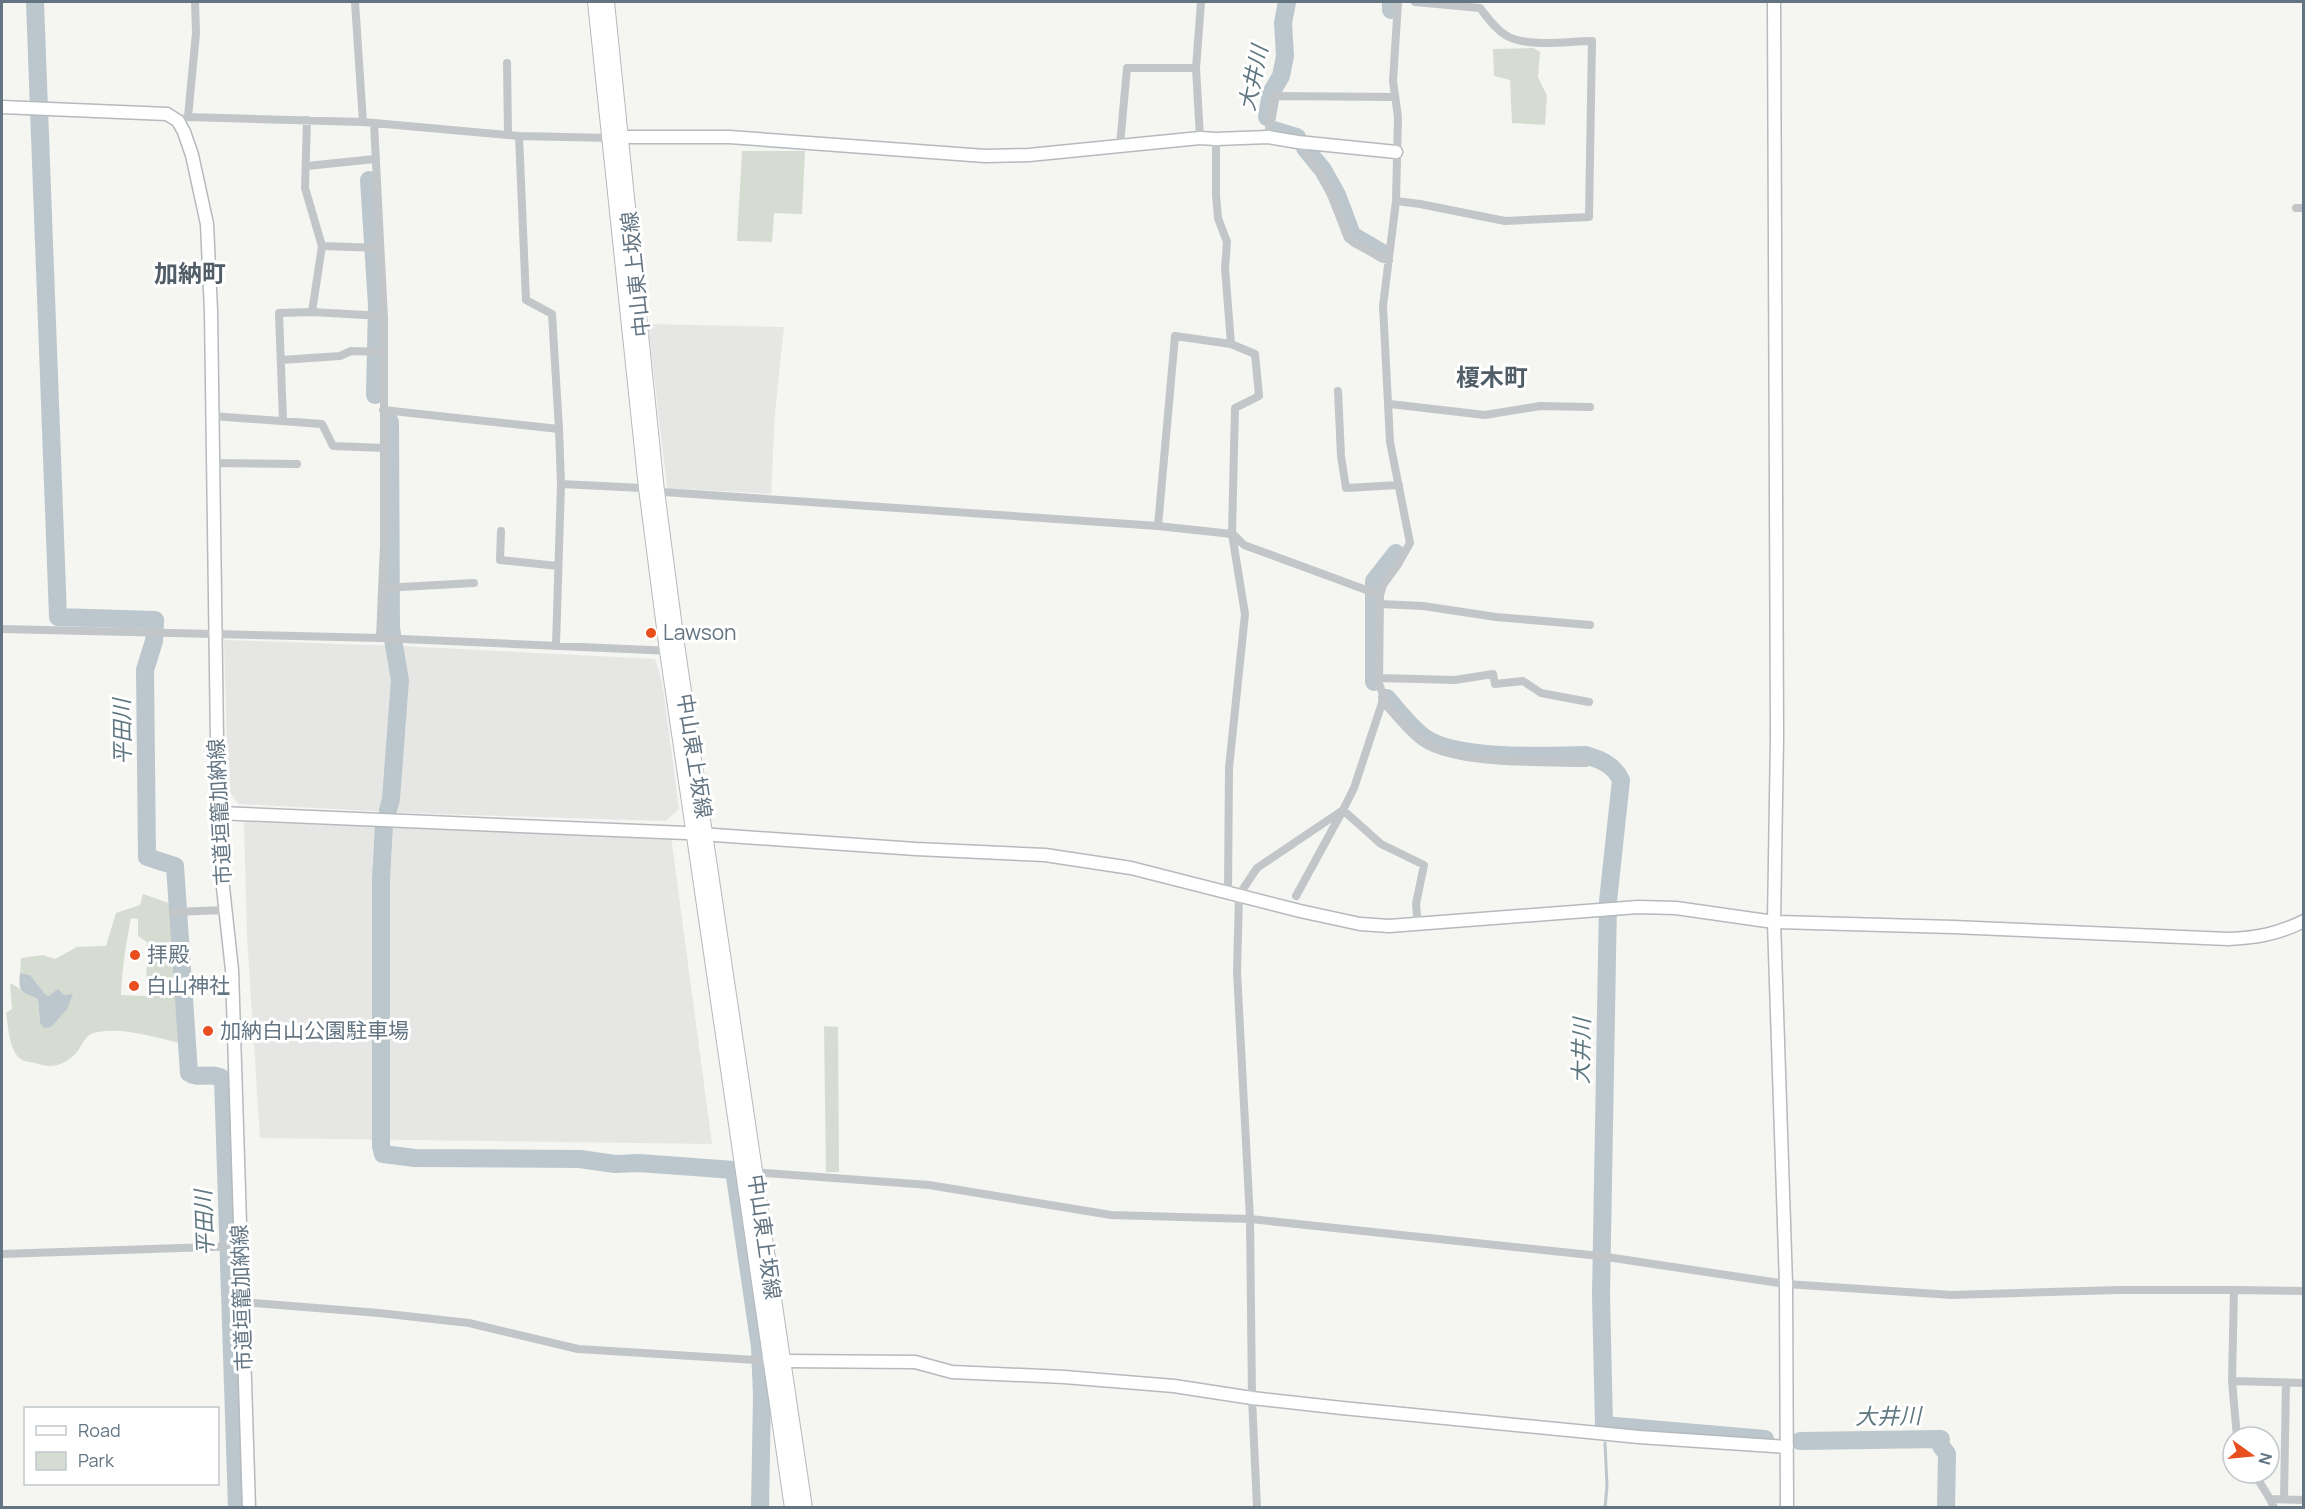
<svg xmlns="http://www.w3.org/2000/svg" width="2305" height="1509" font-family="Manrope,'Noto Sans JP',sans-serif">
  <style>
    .built { fill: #e6e7e5 }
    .green { fill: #d6dcd2; fill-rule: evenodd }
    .water { fill: #bbc7cc }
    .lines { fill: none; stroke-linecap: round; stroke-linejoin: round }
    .stream { stroke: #bbc7cc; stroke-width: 3 }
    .river { stroke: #bbc7cc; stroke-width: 18 }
    .secondary-casing { stroke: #b4babe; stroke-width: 15 }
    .primary-casing { stroke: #b5b9bd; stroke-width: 16 }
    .street { stroke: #c2c6c9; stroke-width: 8 }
    .secondary { stroke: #fff; stroke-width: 12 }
    .primary { stroke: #fff; stroke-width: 14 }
    .poi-dot { fill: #e84e1e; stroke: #fff; stroke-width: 2 }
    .labels { text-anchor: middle; stroke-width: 6; stroke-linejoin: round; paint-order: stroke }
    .street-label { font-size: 21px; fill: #637583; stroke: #fff }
    .poi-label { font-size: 21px; fill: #637583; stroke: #fff; text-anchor: start }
    .water-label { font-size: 22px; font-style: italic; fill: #5f7780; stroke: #fff }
    .quarter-label { font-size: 24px; font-weight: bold; fill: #515e68; stroke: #fff }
  </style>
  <rect width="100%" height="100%" fill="#f5f5f1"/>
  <path class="built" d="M648,324L784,327L775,412L771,494L667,488Z
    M224,640L401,646L655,659L662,681L679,809L666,821L408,813L238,804L228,789Z
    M244,822L671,836L712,1144L260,1138L247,937Z"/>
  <path class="green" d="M1533,48L1540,52L1538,77L1547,96L1545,125L1512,123L1510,80L1494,76L1493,49Z
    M742,151H805L802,214L774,213L772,242L737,241Z
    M143,894L169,903L184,1044C157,1038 125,1027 98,1032C82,1034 83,1049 73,1056C60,1067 51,1068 35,1063C29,1062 22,1061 18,1057C9,1047 8,1025 6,1013L12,1009L10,983L38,999L40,1023L49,996L46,995L30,975L20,973L21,958L43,955L55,959L77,947L106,946L116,913L140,905ZM131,918L138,919V936L147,942L146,996L121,995C122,968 126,944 131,918Z
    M824,1026L838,1027L839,1172H826Z"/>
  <path class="water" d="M20,973L30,975L46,995L49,996L58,989L64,995L73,994L67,1009L51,1027L44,1028L40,1023L38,999C21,991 18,993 20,973Z"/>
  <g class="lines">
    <path class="stream" d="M1605,1508L1607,1486L1605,1443"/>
    <path class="river" d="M35,2L58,617L155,620L154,641L145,670L147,857L175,866L189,1073C199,1080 213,1071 223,1079L237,1508
      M1391,2V10
      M1267,117L1271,93L1281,76L1285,56L1283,23L1287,2
      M1274,130L1297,137
      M1305,148L1323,170L1337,195L1352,235L1384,254
      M369,180L377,305L375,395
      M1374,682V581L1396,553
      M1387,698C1399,712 1410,727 1425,738C1457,760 1545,756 1585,755C1600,759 1614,765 1621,780L1608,901L1601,1295L1604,1425L1765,1439
      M388,810L391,799L400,680L391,628L390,422
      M384,825L381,879V1146L383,1154L415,1158L580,1159L615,1164L639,1163L734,1170L760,1347L762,1396L760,1508
      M1800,1441L1941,1439
      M1941,1446L1947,1454L1946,1508"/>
    <g class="secondary-casing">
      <path id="secondary" d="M1774,2L1777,737L1774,922L1786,1284L1787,1508
        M2,107L167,114L178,121L184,132L192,155L207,224L211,311L218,813L220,860L232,970L249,1508
        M622,137H729L985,156L1029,155L1200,138L1216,139L1268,137L1298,142L1396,152
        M218,813L686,833L916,849L1045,855L1131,868L1300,911L1360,924L1389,926L1638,907L1676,908L1774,922L1953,927L2228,939C2256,938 2278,934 2304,921
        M783,1361L915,1362L952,1372L1064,1377L1174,1386L1252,1398L1342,1408L1639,1437L1787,1447"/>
    </g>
    <g class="primary-casing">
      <path id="primary" d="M595,2L646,488L667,651L792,1508
        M607,2L657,491L678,651L805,1508"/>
    </g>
    <path class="street" d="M355,2L363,122
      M507,63L508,134
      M1196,68L1200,138
      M188,117L363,122L519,136L613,138
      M185,118L188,117L196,33L195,2
      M307,120L305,188L322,246
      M374,123L384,319V545L380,638
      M519,136L526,300L552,314L559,429
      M1268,137L1274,96L1394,97
      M1216,139V195L1218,218L1227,242L1225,268L1231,344L1255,354L1259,396L1235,408L1232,534L1158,526L1175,336L1231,344
      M1298,142L1325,180L1348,237L1354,243L1389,261
      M1120,145L1127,68H1196L1201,2
      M307,166L375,159
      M1396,201L1420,204L1505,221L1589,217L1592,41C1567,41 1530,48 1507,36C1496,30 1488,18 1480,8L1415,2
      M2296,208H2304
      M380,248L322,246L312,312L383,316
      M281,360L340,356L351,351L383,352
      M1338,391L1341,456L1346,488L1399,485
      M1390,404L1485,415L1540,406L1590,407
      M383,410L559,429L561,484L642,488L664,492L1158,526
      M212,416L322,424L333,446L384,448
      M283,421L279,313L312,312
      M213,463L297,464
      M501,531L500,560L558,566
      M1233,534L1244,545L1380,595
      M383,588L474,583
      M1380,604L1423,606L1496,617L1590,625
      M2,629L380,638L672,651
      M556,646L561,484
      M1379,678L1455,680L1493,674L1495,684L1523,681L1541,693L1589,702
      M1383,702C1398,718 1414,738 1435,748C1469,764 1547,762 1586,763
      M1228,892L1229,768L1245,614L1232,534
      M1296,896L1343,810L1381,844L1424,865L1416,904L1418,926
      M173,912L226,910
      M751,1172L929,1185L1111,1215L1250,1219L1600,1256L1786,1284L1952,1295L2119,1290H2234
      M2,1254L241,1246
      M242,1302L379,1313L469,1323L578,1349L774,1361
      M2232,1381L2234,1290L2304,1291
      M2237,1437L2232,1381L2304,1383
      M2254,1473L2270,1499
      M2284,1499L2286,1383
      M1257,1508L1252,1398L1250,1219L1237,971L1239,895L1257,868L1343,810L1354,788L1384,697L1379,684L1380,595L1383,585L1397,566L1410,543L1390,442L1383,306L1396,201L1398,117L1393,81L1398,2
      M2274,1508L2270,1499L2304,1500"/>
    <use href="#secondary" class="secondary"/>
    <use href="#primary" class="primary"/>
  </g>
  <g class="poi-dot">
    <circle cx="651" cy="633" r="6"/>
    <circle cx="135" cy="955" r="6"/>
    <circle cx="134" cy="986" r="6"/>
    <circle cx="208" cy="1031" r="6"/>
  </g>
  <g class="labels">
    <g class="street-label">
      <text transform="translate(636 274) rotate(-96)" y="7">中山東上坂線</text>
      <text transform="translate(694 756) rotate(81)" y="7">中山東上坂線</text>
      <text transform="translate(220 812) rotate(-93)" y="7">市道垣籠加納線</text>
      <text transform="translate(764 1237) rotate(82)" y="7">中山東上坂線</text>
      <text transform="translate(242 1298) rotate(-92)" y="7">市道垣籠加納線</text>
    </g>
    <g class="poi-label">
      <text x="663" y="640">Lawson</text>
      <text x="147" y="962">拝殿</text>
      <text x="146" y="993">白山神社</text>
      <text x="220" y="1038">加納白山公園駐車場</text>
    </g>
    <g class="water-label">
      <text transform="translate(1253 78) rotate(-78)" y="8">大井川</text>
      <text transform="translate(122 732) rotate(-91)" y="8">平田川</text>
      <text transform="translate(1581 1051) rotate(-89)" y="8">大井川</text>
      <text transform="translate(204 1223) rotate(-92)" y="8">平田川</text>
      <text transform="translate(1888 1416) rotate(-1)" y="8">大井川</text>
    </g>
    <g class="quarter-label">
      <text x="190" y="282">加納町</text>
      <text x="1492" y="386">榎木町</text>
    </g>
  </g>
  <rect width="2305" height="1509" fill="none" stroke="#637583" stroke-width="6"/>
  <rect x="24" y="1407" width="195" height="78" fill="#ffffff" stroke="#c1c8cd" stroke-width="1.5"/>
  <rect x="36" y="1426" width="30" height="9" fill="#ffffff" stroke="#c1c8cd" stroke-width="1.5"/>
  <text x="78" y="1437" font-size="18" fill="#637583">Road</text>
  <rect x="36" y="1452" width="30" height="18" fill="#d6dcd2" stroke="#c1c8cd" stroke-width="1.5"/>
  <text x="78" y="1467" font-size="18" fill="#637583">Park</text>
  <g transform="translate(2251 1455) rotate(105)"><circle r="28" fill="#ffffff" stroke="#c1c8cd" stroke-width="1.5"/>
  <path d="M0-4.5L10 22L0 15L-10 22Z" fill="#e84e1e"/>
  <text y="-9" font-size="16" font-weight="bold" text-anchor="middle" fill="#637583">N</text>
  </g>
</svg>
